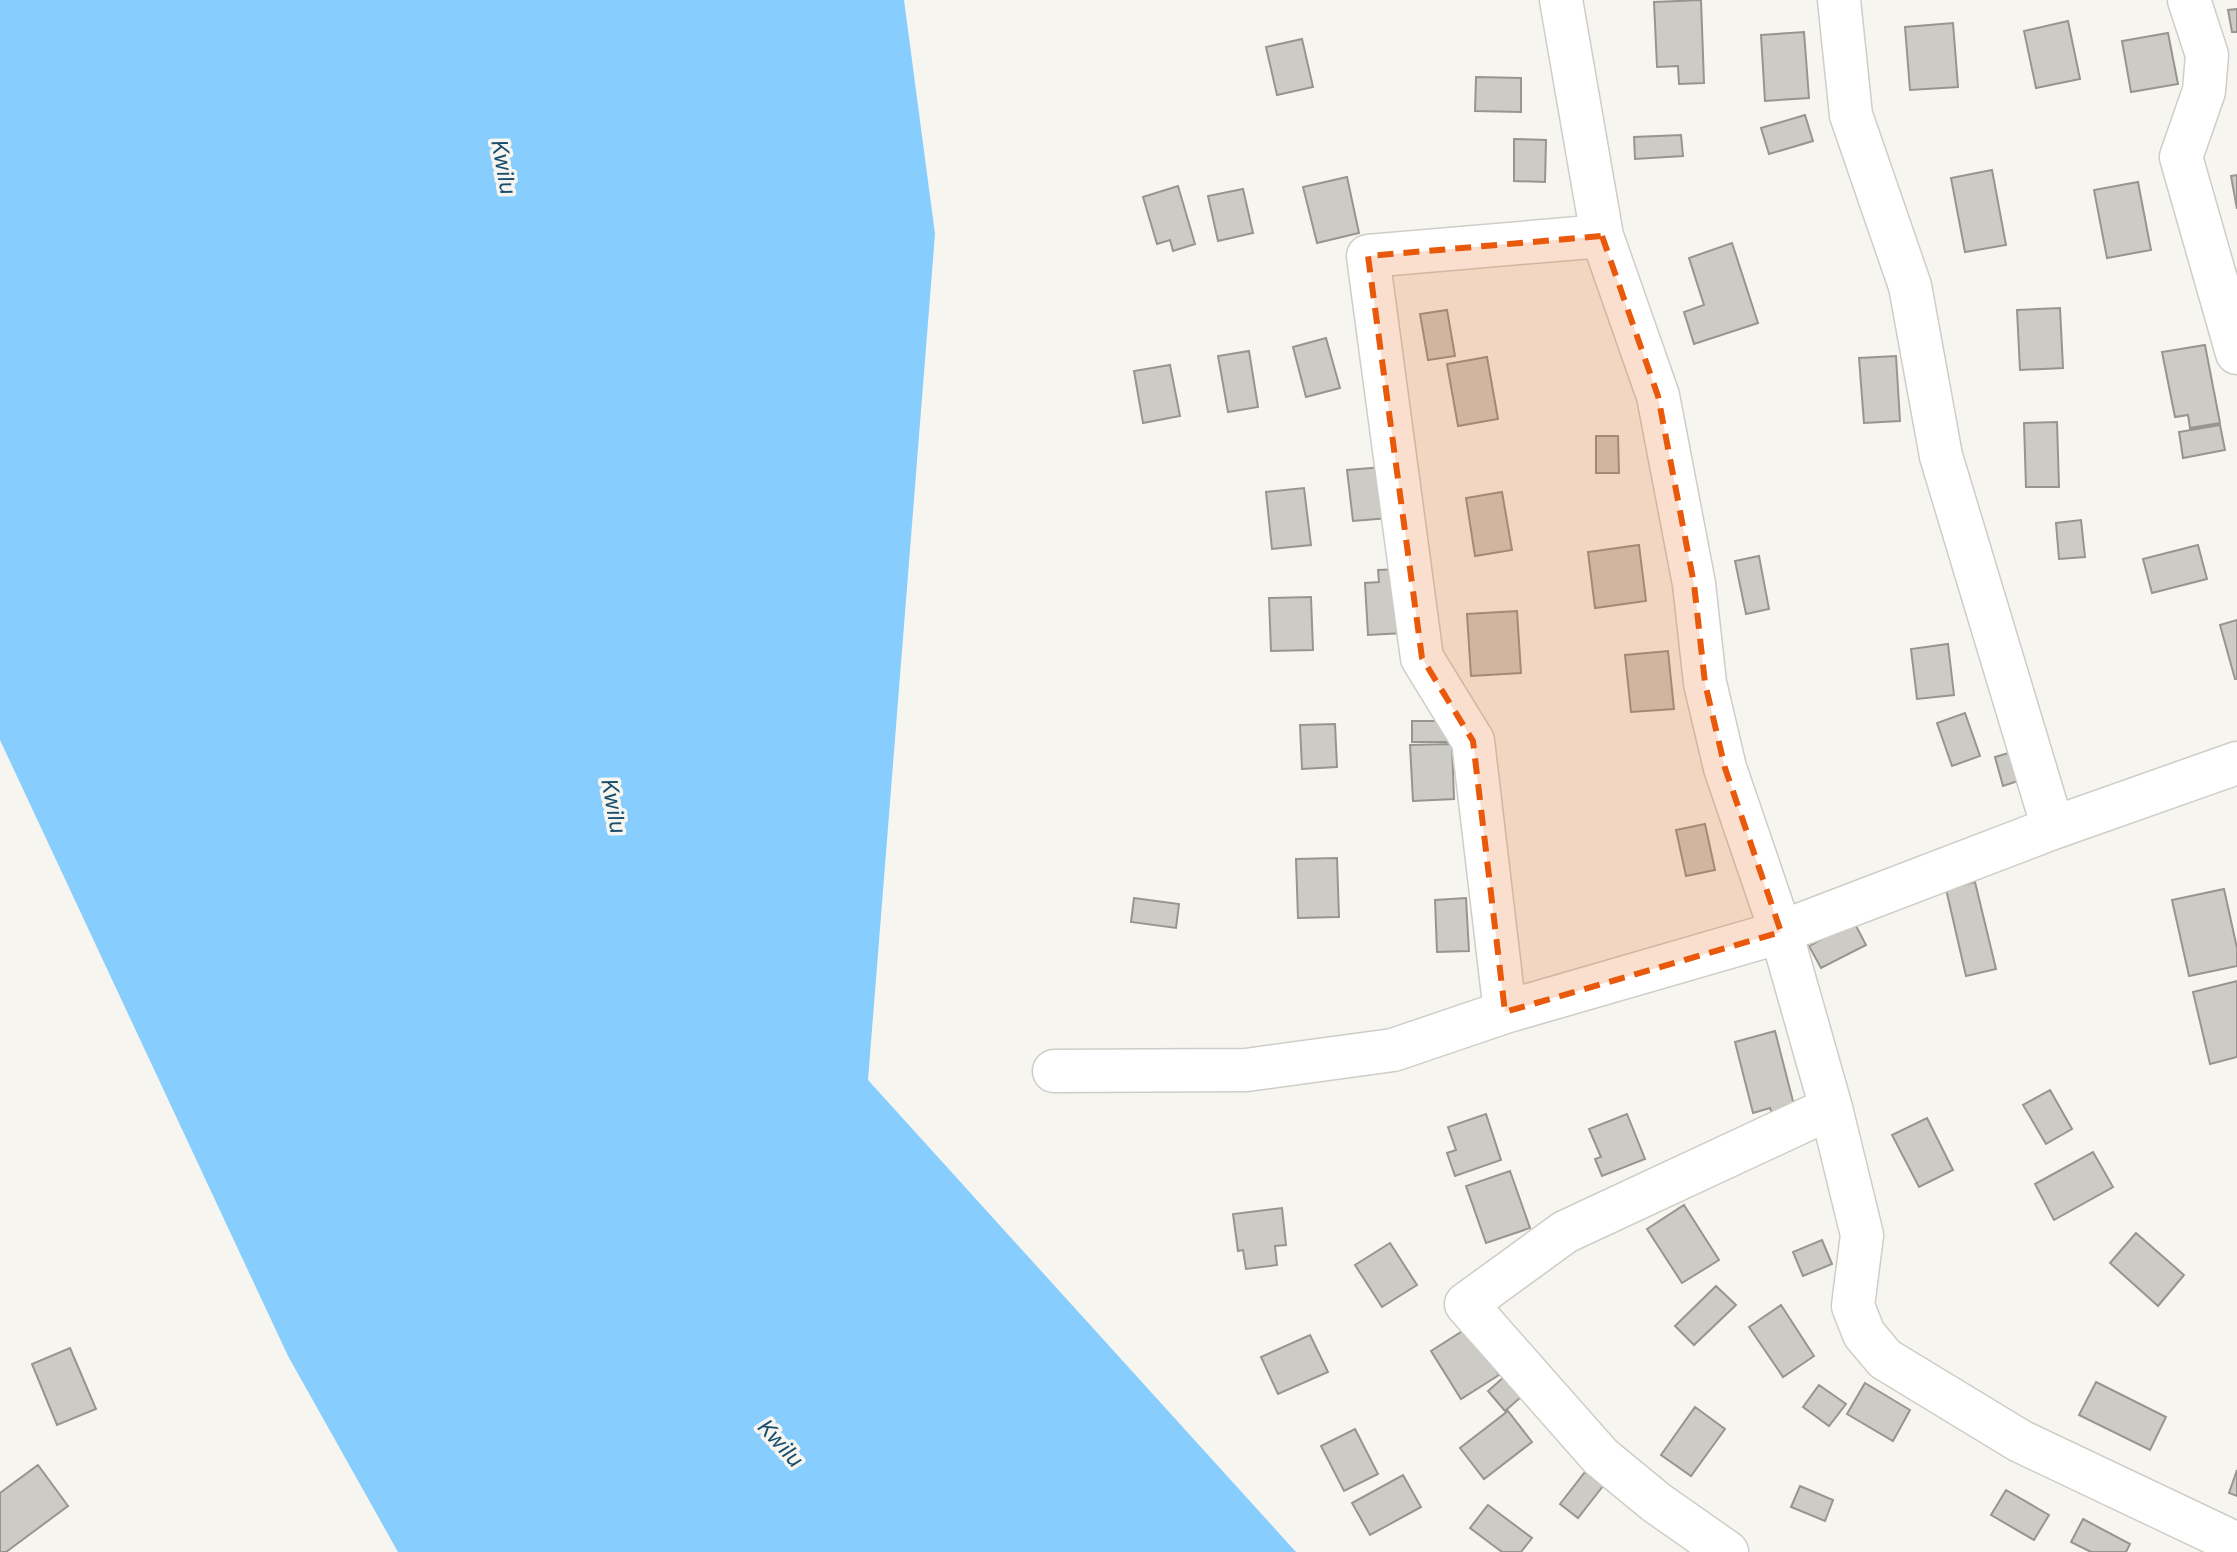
<svg xmlns="http://www.w3.org/2000/svg" width="2237" height="1552" font-family="Inter,sans-serif">
  <style>
    .water { fill: #87cefe }
    .building { fill: #cdcbc5; stroke: #96958f; stroke-width: 2 }
    .lines { fill: none; stroke-linecap: round; stroke-linejoin: round }
    .minor-casing { stroke: #cecdc7; stroke-width: 45 }
    .minor { stroke: #fff; stroke-width: 42 }
    .marked { fill: #e8590c; fill-opacity: 0.2; stroke: #e8590c; stroke-width: 6; stroke-dasharray: 16 10; stroke-linejoin: round }
    .labels { text-anchor: middle; stroke-width: 7; stroke-linejoin: round; paint-order: stroke }
    .water-label { font-size: 22px; font-style: italic; fill: #184e6e; stroke: #f7f5ef }
  </style>
  <rect width="100%" height="100%" fill="#f7f5ef"/>
  <path class="water" d="M0,0H904L935,234L868,1080L1296,1552H398L288,1356L0,740Z"/>
  <path class="building" d="M1701,0L1704,83L1679,84L1678,66L1657,67L1654,2Z
    M2237,9V32H2232L2228,10Z
    M2068,21L2080,79L2036,88L2024,31Z
    M1953,23L1958,87L1910,90L1905,27Z
    M1804,32L1809,98L1765,101L1761,35Z
    M2168,33L2178,84L2131,92L2122,41Z
    M1302,39L1313,87L1277,95L1266,47Z
    M1476,77L1521,78V112L1475,111Z
    M1805,115L1813,141L1769,154L1761,128Z
    M1681,135L1683,156L1635,159L1634,137Z
    M1514,139L1546,140L1545,182L1514,181Z
    M1992,170L2006,245L1965,252L1951,178Z
    M2237,175V209L2231,176Z
    M1347,177L1359,233L1317,243L1303,187Z
    M2138,182L2151,250L2107,258L2094,190Z
    M1178,186L1195,244L1173,251L1170,240L1157,244L1143,197Z
    M1243,189L1253,233L1218,241L1208,196Z
    M1732,243L1758,323L1694,344L1684,312L1704,305L1689,258Z
    M2060,308L2063,368L2020,370L2017,310Z
    M1447,310L1455,356L1428,360L1420,314Z
    M1326,338L1340,388L1306,397L1293,347Z
    M2205,345L2220,423L2190,428L2188,415L2175,417L2162,352Z
    M1249,351L1258,407L1228,412L1218,356Z
    M1896,356L1900,421L1864,423L1859,358Z
    M1487,357L1498,419L1458,426L1447,364Z
    M1170,365L1180,416L1143,423L1134,371Z
    M2057,422L2059,487H2026L2024,423Z
    M2220,425L2225,450L2183,458L2179,432Z
    M1596,436H1618L1619,473H1596Z
    M1383,467L1389,518L1353,521L1347,470Z
    M1304,488L1311,545L1272,549L1266,492Z
    M1502,492L1512,550L1475,556L1466,498Z
    M2081,520L2085,557L2059,559L2056,523Z
    M1639,545L1646,601L1595,608L1588,552Z
    M2198,545L2207,579L2152,593L2143,559Z
    M1759,556L1769,609L1746,614L1735,561Z
    M1401,569L1404,633L1368,635L1365,583L1379,582L1378,570Z
    M1311,597L1313,650L1271,651L1269,598Z
    M1517,611L1521,673L1471,676L1467,614Z
    M2237,620V679H2235L2220,625Z
    M1948,644L1954,695L1917,699L1911,649Z
    M1668,651L1674,709L1631,712L1625,655Z
    M1965,713L1980,756L1952,766L1937,723Z
    M1412,721H1448V742H1412Z
    M1335,724L1337,767L1302,769L1300,725Z
    M1452,744L1454,799L1413,801L1410,745Z
    M2019,750L2027,778L2003,786L1995,757Z
    M1705,824L1715,870L1686,876L1676,830Z
    M1337,858L1339,917L1298,918L1296,859Z
    M1975,882L1996,969L1966,976L1946,889Z
    M2224,889L2237,948V966L2189,976L2172,900Z
    M1134,898L1179,904L1176,928L1131,922Z
    M1466,898L1469,951L1437,952L1435,900Z
    M1854,922L1866,945L1821,968L1809,946Z
    M2237,981V1057L2210,1064L2193,992Z
    M1775,1031L1796,1113L1774,1119L1770,1108L1753,1113L1735,1042Z
    M2050,1090L2072,1129L2046,1144L2023,1105Z
    M1486,1114L1501,1160L1455,1176L1447,1153L1456,1150L1448,1127Z
    M1627,1114L1645,1159L1602,1176L1595,1159L1601,1157L1589,1129Z
    M1927,1118L1953,1170L1919,1187L1892,1135Z
    M2093,1152L2113,1187L2054,1220L2035,1184Z
    M1510,1171L1530,1228L1486,1243L1466,1186Z
    M1684,1205L1719,1260L1682,1283L1647,1229Z
    M1282,1208L1286,1245L1275,1246L1277,1265L1246,1269L1243,1250L1238,1251L1233,1214Z
    M2136,1233L2184,1275L2158,1306L2110,1263Z
    M1822,1240L1832,1264L1803,1276L1793,1252Z
    M1390,1243L1417,1285L1382,1307L1355,1265Z
    M1716,1286L1736,1305L1694,1345L1675,1326Z
    M1781,1305L1814,1356L1783,1377L1749,1327Z
    M1469,1327L1499,1375L1461,1399L1431,1351Z
    M1310,1335L1328,1372L1278,1394L1261,1357Z
    M70,1348L96,1409L57,1425L32,1364Z
    M1504,1377L1521,1397L1505,1411L1488,1391Z
    M2096,1382L2166,1417L2150,1450L2079,1415Z
    M1865,1383L1910,1410L1893,1441L1847,1414Z
    M1819,1385L1846,1404L1829,1426L1803,1407Z
    M1695,1407L1725,1429L1691,1476L1661,1455Z
    M1508,1411L1532,1442L1484,1479L1460,1448Z
    M1355,1429L1378,1474L1344,1491L1321,1446Z
    M38,1465L68,1506L6,1552H0V1493Z
    M2237,1470V1496L2229,1493Z
    M1585,1472L1603,1486L1578,1518L1560,1504Z
    M1403,1475L1421,1507L1370,1535L1352,1503Z
    M1800,1486L1833,1500L1825,1521L1791,1507Z
    M2006,1490L2049,1515L2034,1540L1991,1515Z
    M1488,1505L1532,1538L1521,1552H1502L1470,1528Z
    M2083,1519L2130,1544L2126,1552H2091L2071,1542Z"/>
  <g class="lines">
    <g class="minor-casing">
      <path id="minor" d="M1561,0L1602,236L1658,396L1694,584L1705,683L1725,768L1781,932L1831,1108L1862,1235L1853,1306L1864,1334L1885,1359L2020,1441L2237,1544
        M1839,0L1851,115L1910,286L1941,456L2053,828
        M2189,0L2207,55L2204,91L2181,157L2237,353
        M1505,1012L1473,741L1422,658L1368,256L1602,236
        M1054,1071L1246,1070L1393,1050L1505,1012L1781,932L2053,828L2237,763
        M1727,1552L1657,1503L1601,1457L1466,1304L1565,1232L1831,1108"/>
    </g>
    <use href="#minor" class="minor"/>
  </g>
  <path class="marked" d="M1602,236L1658,396L1694,584L1705,683L1725,768L1781,932L1505,1012L1473,741L1422,658L1368,256Z"/>
  <g class="labels">
    <g class="water-label">
      <text transform="translate(504 167) rotate(80)" y="8">Kwilu</text>
      <text transform="translate(614 806) rotate(80)" y="8">Kwilu</text>
      <text transform="translate(781 1443) rotate(48)" y="8">Kwilu</text>
    </g>
  </g>
</svg>
